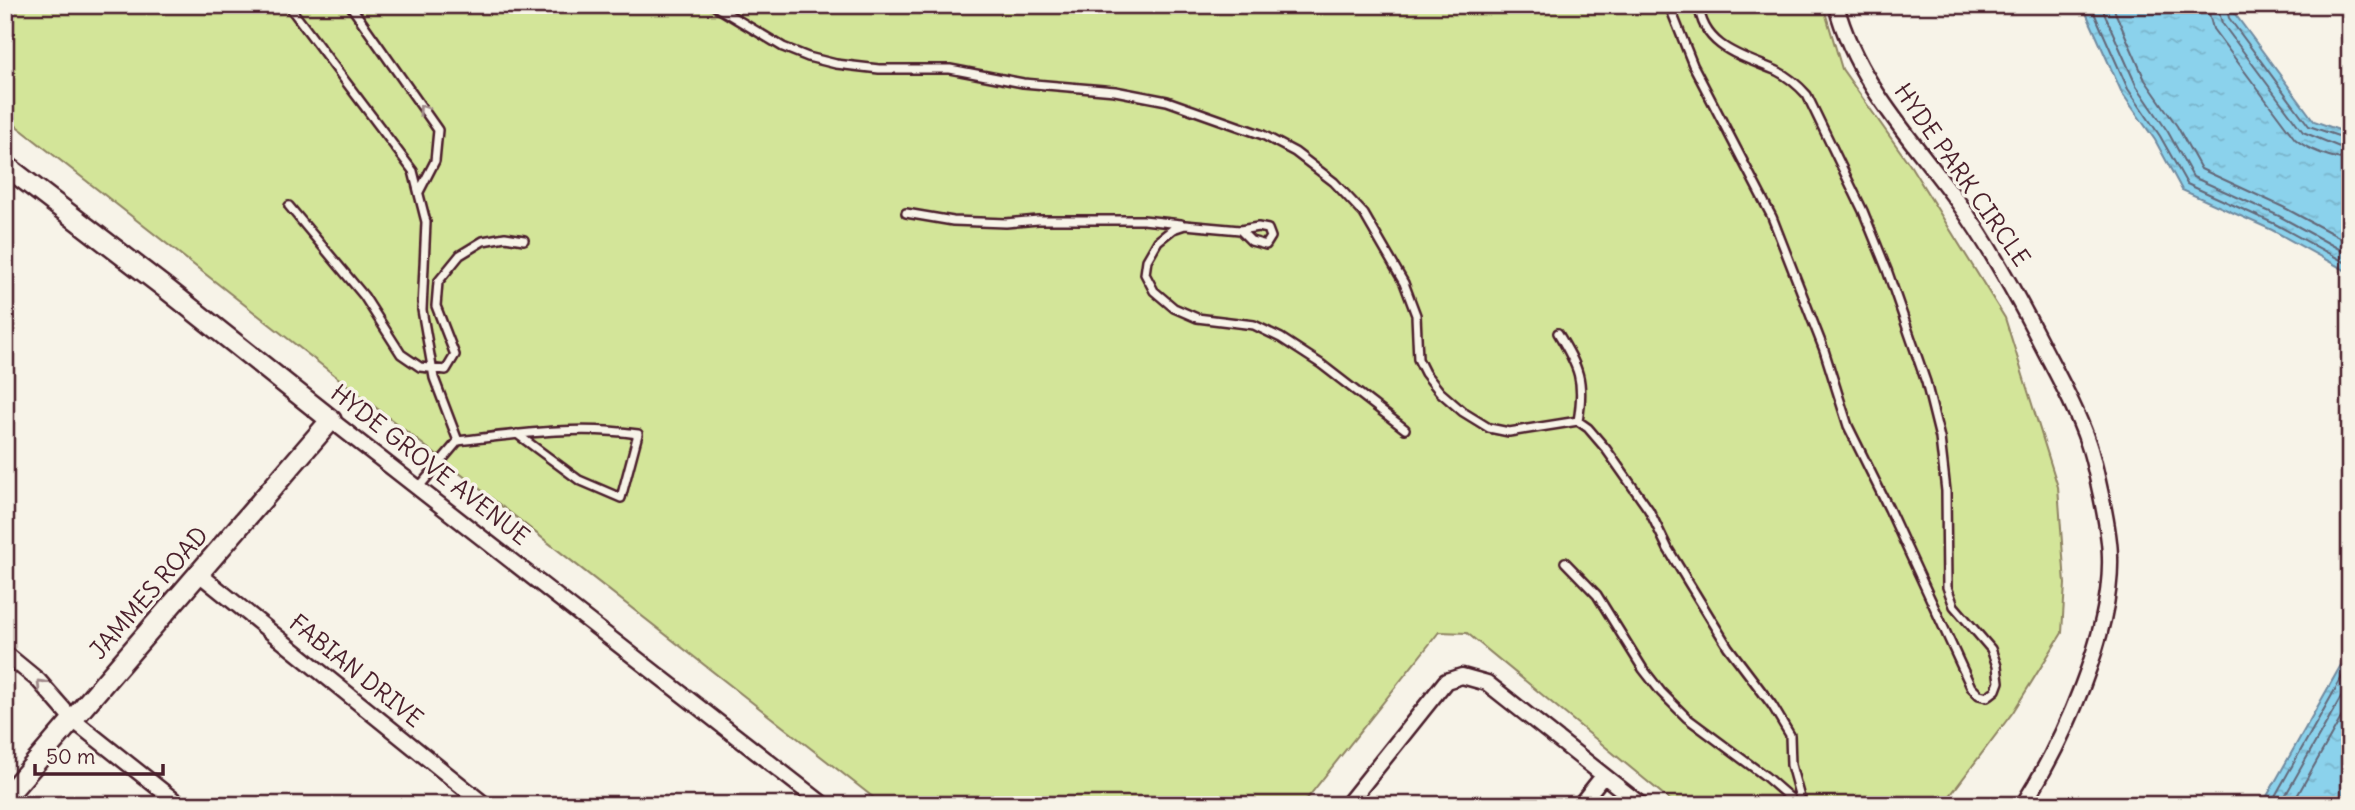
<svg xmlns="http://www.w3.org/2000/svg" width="2355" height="810" font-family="Delius,sans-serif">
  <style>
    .green { fill: #d3e599; stroke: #8e8262; stroke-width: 2 }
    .water { fill: url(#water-ripples); stroke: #718a9f; stroke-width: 2 }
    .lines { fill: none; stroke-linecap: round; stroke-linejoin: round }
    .shore { stroke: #646778; stroke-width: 2 }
    .lane-casing { stroke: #4a1f2b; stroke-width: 12 }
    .street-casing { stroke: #4a1f2b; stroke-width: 19 }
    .secondary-casing { stroke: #4a1f2b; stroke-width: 24 }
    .lane { stroke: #f7f3e8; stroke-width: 7 }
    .street { stroke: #f7f3e8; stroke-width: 14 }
    .secondary { stroke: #f7f3e8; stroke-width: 19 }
    .oneway { stroke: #a0898a }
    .labels { text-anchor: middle; stroke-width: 7; stroke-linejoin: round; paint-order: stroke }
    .street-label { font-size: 24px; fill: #4a1f2b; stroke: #f7f3e8 }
  </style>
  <defs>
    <pattern id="water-ripples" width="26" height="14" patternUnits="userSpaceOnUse" patternTransform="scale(1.75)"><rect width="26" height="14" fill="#8bd2ec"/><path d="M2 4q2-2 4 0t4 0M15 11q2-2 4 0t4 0" fill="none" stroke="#79b4cb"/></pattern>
  </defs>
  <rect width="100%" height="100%" fill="#f7f3e8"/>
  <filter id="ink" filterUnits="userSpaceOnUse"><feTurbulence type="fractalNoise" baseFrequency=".0143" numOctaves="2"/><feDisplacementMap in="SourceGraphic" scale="14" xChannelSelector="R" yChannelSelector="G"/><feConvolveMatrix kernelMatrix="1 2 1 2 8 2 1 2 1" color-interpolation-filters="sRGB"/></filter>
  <g filter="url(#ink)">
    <path class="green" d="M5,5H1823L1842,69L1910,165L2005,318L2058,487L2065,584L2062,633L2013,712L1943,805H1676L1467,633L1439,632L1302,805H883L5,117Z"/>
    <path class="water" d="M2088,5H2232L2235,14L2314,121L2350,134V273L2272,230L2182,190L2155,140L2122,93L2087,15Z
      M2350,649V805H2262Z"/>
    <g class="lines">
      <path class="shore" d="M2095,5V15L2128,89L2160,136L2187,184L2275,224L2350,265
        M2104,5V13L2136,85L2168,132L2193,177L2279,216L2350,255
        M2114,5L2115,12L2145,80L2177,126L2201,169L2283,207L2350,243
        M2207,5L2213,29L2295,139C2308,150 2333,159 2350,160
        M2217,5L2222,23L2303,132L2342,148L2350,149
        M2226,5L2229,18L2309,126L2350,140
        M2270,805L2350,663
        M2280,805L2350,681
        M2292,805L2350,702"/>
      <g class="lane-casing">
        <path id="lane" d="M288,5L413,171L426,222L422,310L434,378L458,441L419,487
          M350,5L438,130L435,161L419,192
          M713,5L783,47L808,57L836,64L879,69H950L1023,83L1115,91L1167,101L1263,135L1295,152L1334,182L1364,214L1404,283L1416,315L1418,359L1425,373L1440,392L1463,412L1489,428L1509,432L1578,421C1585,380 1579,368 1558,333
          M1669,5L1693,65L1772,217L1824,350L1848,426L1889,509L1971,687L1979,695L1987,697L1996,690L1999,682L1997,666L1991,649L1954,606L1947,587L1946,491L1940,438L1926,382L1887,270L1863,211L1807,95C1798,85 1789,77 1777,71C1745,57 1702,48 1699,5
          M289,206L364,296L401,354L420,367L446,370L455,355L436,306L438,282L460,255L483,241L505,237L524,240
          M906,213L953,221L1006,223L1038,220H1143L1181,224
          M1240,230L1258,227L1268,229L1271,237L1266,245L1251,241L1240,230L1185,225L1173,229L1158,241L1147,260L1145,274L1154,291L1174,308L1197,318L1254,325L1281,338L1321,364L1405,429
          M1578,421L1588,428L1606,449L1649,510L1668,549L1728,647L1772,705L1790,735L1791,765L1802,805
          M458,441C518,434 577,425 638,434L621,498L579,480L517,434
          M1565,562L1597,595L1643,669L1661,692L1687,718L1765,776L1798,805"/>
      </g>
      <g class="street-casing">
        <path id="street" d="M1836,5C1856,82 1912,139 1958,202C1990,246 2016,294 2041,343C2058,376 2076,408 2088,443C2094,460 2097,478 2101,495C2105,515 2110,537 2110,558C2112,633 2063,742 2023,805
          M331,420L824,805
          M198,573L485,805
          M5,653L39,681L73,720L180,805
          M1347,805L1446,681L1462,676L1487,683L1641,805
          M1580,805L1603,776"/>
      </g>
      <g class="secondary-casing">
        <path id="secondary" d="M5,165L164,287L331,420L5,798"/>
      </g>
      <use href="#lane" class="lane"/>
      <use href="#street" class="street"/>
      <use href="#secondary" class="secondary"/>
    </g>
    <defs><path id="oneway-chevron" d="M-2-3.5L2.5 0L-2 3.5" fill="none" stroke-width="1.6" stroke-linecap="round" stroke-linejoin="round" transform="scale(1.75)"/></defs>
    <g class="oneway">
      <use href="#oneway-chevron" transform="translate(423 109) rotate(-125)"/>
      <use href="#oneway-chevron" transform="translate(41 684) rotate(-134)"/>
    </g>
  </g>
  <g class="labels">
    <g class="street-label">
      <text transform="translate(1962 175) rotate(55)" y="8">HYDE PARK CIRCLE</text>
      <text transform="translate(430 465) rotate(38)" y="8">HYDE GROVE AVENUE</text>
      <text transform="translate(149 593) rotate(-49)" y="8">JAMMES ROAD</text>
      <text transform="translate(356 671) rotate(39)" y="8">FABIAN DRIVE</text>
    </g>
  </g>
  <rect width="2355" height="810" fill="none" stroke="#f7f3e8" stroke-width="28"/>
  <rect x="14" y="14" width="2327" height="782" fill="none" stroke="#4a1f2b" stroke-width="2.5" filter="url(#ink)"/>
  <path d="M35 764v10h128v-10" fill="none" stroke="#4a1f2b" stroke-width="3.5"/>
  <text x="46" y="764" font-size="21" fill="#4a1f2b" stroke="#f7f3e8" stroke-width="5" paint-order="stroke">50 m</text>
</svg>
